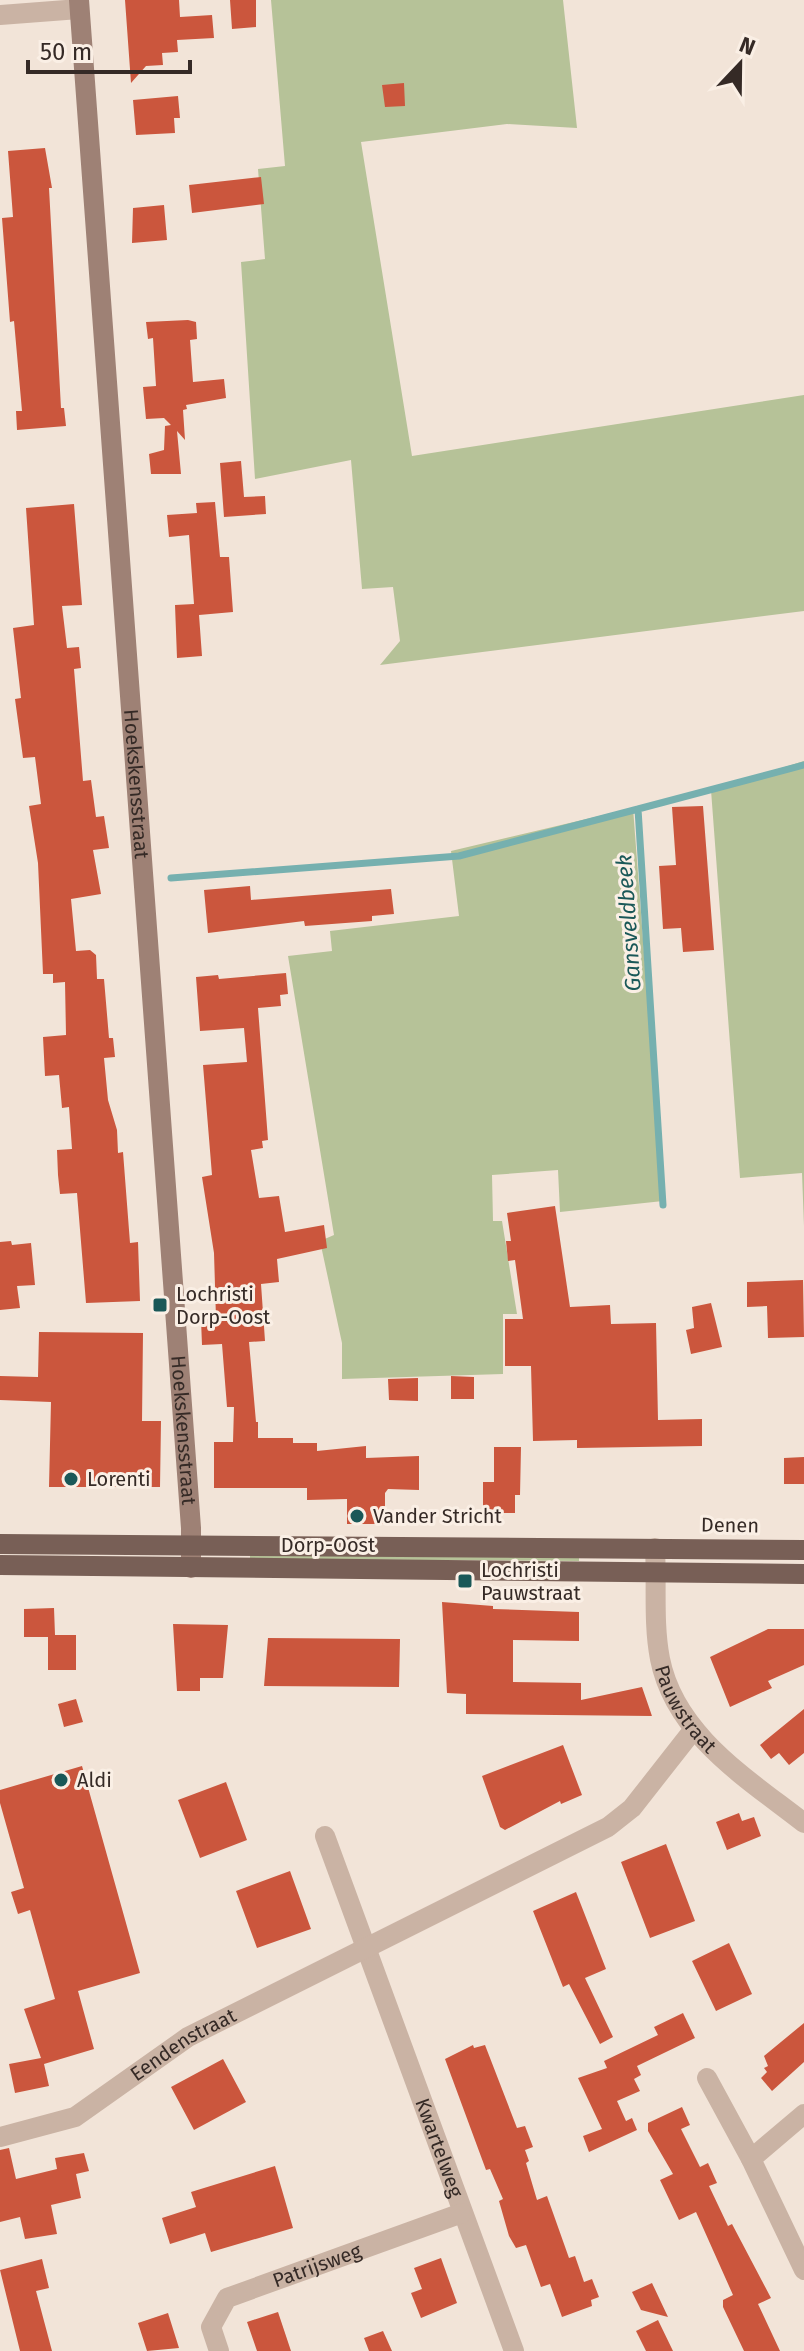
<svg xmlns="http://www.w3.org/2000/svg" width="804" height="2351" font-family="'Fira Sans',sans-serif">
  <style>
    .green { fill: #b6c298 }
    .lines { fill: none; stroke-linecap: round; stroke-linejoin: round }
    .stream { stroke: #76b0af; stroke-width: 7 }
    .building { fill: #cb563d }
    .street { stroke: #cab3a4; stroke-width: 20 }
    .secondary { stroke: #9e8175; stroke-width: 20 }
    .primary { stroke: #785f56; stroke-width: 20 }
    .poi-dot { fill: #1a5858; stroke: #faefe5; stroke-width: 3 }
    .labels { text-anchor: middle; stroke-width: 6; stroke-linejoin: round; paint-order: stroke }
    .street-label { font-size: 20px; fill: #352a26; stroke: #faefe5 }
    .poi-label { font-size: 20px; fill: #352a26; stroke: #faefe5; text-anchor: start }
    .water-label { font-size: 22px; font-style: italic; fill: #1a5858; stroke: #faefe5 }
  </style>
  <rect width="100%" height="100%" fill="#f2e4d8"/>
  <path class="green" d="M271,0H563L577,128L507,124L361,142L412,456L804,395V611L380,665L400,641L393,587L362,589L351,460L255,479L241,262L265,259L258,169L285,166Z
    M804,761V1226L802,1173L740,1178L711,790Z
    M633,808L663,1201L560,1212L558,1170L492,1175L493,1221H502L517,1314H503V1374L342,1379V1343L320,1241L334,1235L288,956L332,951L330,931L459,916L451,851Z
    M250,1553L579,1556V1561L250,1559Z"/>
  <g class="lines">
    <path class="stream" d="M171,878L459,856L638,809
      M663,1205L638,809L804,765"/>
  </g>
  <path class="building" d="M125,0H179L180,17L212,15L214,38L177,40L178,52L162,53L163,65L146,66L131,83Z
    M230,0H256V27L232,29Z
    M404,83L405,106L385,107L382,85Z
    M178,96L180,118H174L175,133L136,135L133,100Z
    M45,148L52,188H49L61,408H64L66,426L17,430L16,411H22L14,321L10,322L2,218L13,217L8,151Z
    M261,177L264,204L192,213L189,185Z
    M164,205L167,240L132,243L133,208Z
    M188,320L196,322L197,339L190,340L193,382L224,379L226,398L186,405L187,409L183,410L185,440L177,431L181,474H151L149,454L164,450L165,426L171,425L164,418L146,419L143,387L156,386L153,338L148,339L146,322Z
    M241,461L244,497L265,496L266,514L224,517L220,463Z
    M215,502L220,557H229L233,612L199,615L202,656L177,658L175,605L194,604L189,535L169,537L167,515L197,513L196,503Z
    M74,504L82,605L62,606L67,648L79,647L81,668L74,669L83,781L91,780L96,817L104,816L109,848L93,850L101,894L71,899L76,951L90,950L96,955L97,979H104L109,1038H113L115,1057L104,1058L108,1100L117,1130L118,1153L123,1152L130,1243L138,1242L140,1301L86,1303L77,1193L60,1194L58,1175L57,1150L72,1149L69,1107L62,1108L59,1075L45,1076L43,1037L66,1035L65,982L53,983V974H43L38,863L29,806L41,804L35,757L23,758L15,699L21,698L13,628L34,625L26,508Z
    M703,806L714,950L683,952L681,928L663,929L659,866L676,865L672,807Z
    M250,886L251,900L391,889L394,914L372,916V921L305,926L304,921L208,933L204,890Z
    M286,973L288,994L280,995L281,1006L258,1008L268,1140L262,1141L263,1148L251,1150L259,1198L279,1196L285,1232L324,1225L327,1248L277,1259L279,1282L261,1284L265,1341L249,1342L256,1422H258V1438H293V1443H317V1451L366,1446V1458L419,1456V1490L388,1489L385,1493V1524H347V1499L307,1500V1488H214V1442H233L234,1407H227L222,1344L202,1345L201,1320L216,1318L214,1253L202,1177L212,1175L203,1065L247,1062L244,1028L200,1031L196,977L218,975L219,979Z
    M555,1206L570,1307L610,1305L611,1324L656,1323L658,1420L702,1419V1446L577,1448V1440L533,1441L531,1366H505V1319H523L515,1260L508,1261L506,1241H511L507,1213Z
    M11,1241L12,1245L31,1243L35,1285L17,1286L20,1308L0,1310V1242Z
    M803,1280L804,1337L768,1338L767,1306L747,1307V1282Z
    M711,1303L722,1347L691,1354L686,1330L694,1328L692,1307Z
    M39,1332L143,1333L142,1421H161L160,1487H49L51,1402L0,1400V1376L38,1377Z
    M451,1376L474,1377V1399H451Z
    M418,1378V1401L389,1400L388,1379Z
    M494,1447H521L520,1495H515V1513H497L483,1524V1482H494Z
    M804,1457V1484H784V1458Z
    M442,1602L493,1606V1609L579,1612V1641L513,1640V1682L581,1683V1700L642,1687L652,1716L466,1714V1694L447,1693Z
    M54,1608L55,1635H76V1670H48V1637H24V1609Z
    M173,1624L228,1625L223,1678H200V1691H177Z
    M768,1629H804V1665L768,1681L772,1688L730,1707L710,1657Z
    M268,1638L400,1639L399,1687L264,1686Z
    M76,1699L83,1722L64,1727L58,1704Z
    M804,1709V1753L789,1765L779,1753L771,1759L760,1745Z
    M563,1745L582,1795L561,1804L560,1801L505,1830L500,1827L482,1776Z
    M82,1766L140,1973L78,1991L94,2049L44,2064L49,2086L15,2093L9,2064L41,2058L24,2009L55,1999L30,1910L18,1914L11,1892L24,1888L0,1803V1790Z
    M226,1782L247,1840L200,1858L178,1800Z
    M739,1813L742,1821L754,1817L761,1836L727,1850L716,1822Z
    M666,1844L695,1921L650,1938L621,1862Z
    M290,1871L311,1929L257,1948L236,1891Z
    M576,1892L606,1969L585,1978L613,2037L600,2044L569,1984L563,1987L533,1911Z
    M729,1943L752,1994L716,2011L692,1961Z
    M683,2013L695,2038L637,2066L641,2075L634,2079L640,2091L617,2101L626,2121L632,2118L637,2130L589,2152L583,2136L602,2129L578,2078L607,2068L604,2061L658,2035L654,2027Z
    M804,2023V2062L772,2091L761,2078L767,2072L764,2068L768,2066L764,2056Z
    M473,2045L474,2048L485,2045L517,2128L525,2126L533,2147L525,2150L529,2161L526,2163L537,2200L547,2196L569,2258L575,2256L584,2282L592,2279L599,2297L591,2300L592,2306L562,2317L550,2284L541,2287L526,2245L516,2248L509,2236L499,2201L503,2199L490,2169L486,2170L445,2059Z
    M223,2059L246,2102L194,2130L171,2087Z
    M682,2107L690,2125L681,2129L700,2167L708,2163L717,2183L709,2186L728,2226L732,2224L771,2298L758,2304L780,2351H744L723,2307V2300L733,2295L696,2212L679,2220L660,2180L673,2174L648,2131V2123Z
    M9,2148L16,2179L57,2169L55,2158L84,2153L89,2171L76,2174L81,2198L51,2205L57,2234L25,2239L20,2217L0,2222V2150Z
    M275,2166L293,2228L211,2252L205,2233L170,2244L162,2218L196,2207L191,2192Z
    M441,2258L457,2303L421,2318L411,2293L422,2289L414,2268Z
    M42,2259L49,2288L36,2291L52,2351H20L0,2270Z
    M652,2283L668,2317L641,2310L632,2292Z
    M278,2312L291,2351H257L247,2322Z
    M168,2313L179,2348L147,2351L138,2323Z
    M658,2320L673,2351H646L636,2331Z
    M383,2331L392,2351H369L364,2338Z"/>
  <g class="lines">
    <g class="street">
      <path d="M0,15L79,9"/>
      <path id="s1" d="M655,1548C657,1584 653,1623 660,1659C675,1735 748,1779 804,1823"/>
      <path id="s2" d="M325,1836L514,2351"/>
      <path d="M707,2078L751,2159"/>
      <path d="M804,2114L751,2159L804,2270"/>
      <path id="s3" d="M0,2137L75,2117L188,2037L608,1827L632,1808L694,1729"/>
      <path id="s4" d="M219,2351L211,2327L227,2298L462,2213"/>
    </g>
    <path class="secondary" id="s5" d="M79,0L191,1528V1568"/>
    <path class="primary" d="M0,1544L804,1550
      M0,1565L804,1574"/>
  </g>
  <g class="poi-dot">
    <rect x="152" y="1297" width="16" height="16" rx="4"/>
    <circle cx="71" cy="1479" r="8"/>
    <circle cx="357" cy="1516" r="8"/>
    <rect x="457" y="1573" width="16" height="16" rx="4"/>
    <circle cx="61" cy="1780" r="8"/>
  </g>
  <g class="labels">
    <g class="street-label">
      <text dy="7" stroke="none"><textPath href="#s5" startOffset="786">Hoekskensstraat</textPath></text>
      <text dy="7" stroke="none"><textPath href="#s5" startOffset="1434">Hoekskensstraat</textPath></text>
      <text transform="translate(730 1525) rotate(1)" y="7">Denen</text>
      <text x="328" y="1552">Dorp-Oost</text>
      <text dy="7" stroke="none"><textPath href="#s1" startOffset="168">Pauwstraat</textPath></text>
      <text dy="7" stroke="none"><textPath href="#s3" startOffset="208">Eendenstraat</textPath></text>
      <text dy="7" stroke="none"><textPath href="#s2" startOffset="332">Kwartelweg</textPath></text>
      <text dy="7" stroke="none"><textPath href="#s4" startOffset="154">Patrijsweg</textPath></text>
    </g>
    <g class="poi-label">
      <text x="176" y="1301">Lochristi<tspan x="176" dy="23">Dorp-Oost</tspan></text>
      <text x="87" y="1486">Lorenti</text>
      <text x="373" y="1523">Vander Stricht</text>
      <text x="481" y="1577">Lochristi<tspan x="481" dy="23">Pauwstraat</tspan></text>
      <text x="77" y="1787">Aldi</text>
    </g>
    <g class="water-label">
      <text transform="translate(628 923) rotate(-94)" y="8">Gansveldbeek</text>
    </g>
  </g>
  <g transform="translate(740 64) rotate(22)" stroke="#faefe5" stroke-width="6" paint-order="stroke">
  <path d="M0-6L14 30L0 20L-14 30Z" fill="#352a26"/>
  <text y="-12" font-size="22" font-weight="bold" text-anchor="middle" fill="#352a26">N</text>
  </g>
  <path d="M28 60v12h162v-12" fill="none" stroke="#352a26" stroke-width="4"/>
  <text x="40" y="60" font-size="24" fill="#352a26" stroke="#faefe5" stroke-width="6" paint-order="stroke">50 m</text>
</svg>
